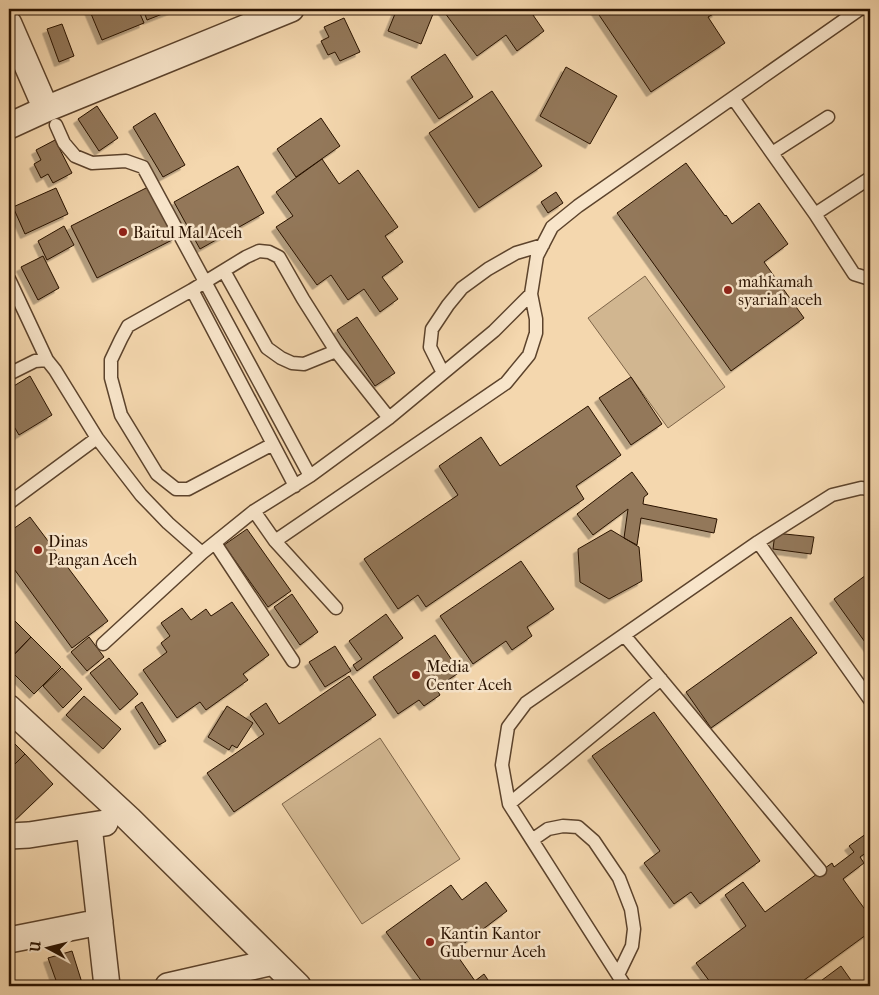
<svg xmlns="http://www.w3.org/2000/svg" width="879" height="995" font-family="'IM FELL French Canon',serif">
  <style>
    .green { fill: #d1b690; stroke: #7d6448 }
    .building { fill: #93785a; stroke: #291200; filter: url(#shadow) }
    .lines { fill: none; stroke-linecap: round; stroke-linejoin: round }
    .service-casing { stroke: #5c432c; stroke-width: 15 }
    .minor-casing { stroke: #5c432c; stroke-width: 28 }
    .service { stroke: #f8e5ca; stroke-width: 12 }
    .minor { stroke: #f8e5ca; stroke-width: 25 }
    .poi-dot { fill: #8f2418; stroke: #f8e5ca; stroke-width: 2 }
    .labels { text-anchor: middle; stroke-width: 5; stroke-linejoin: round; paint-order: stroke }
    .poi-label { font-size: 16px; fill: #291200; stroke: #f8e5ca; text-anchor: start }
  </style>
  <defs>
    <filter id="shadow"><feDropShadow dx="-4.5" dy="4.5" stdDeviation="0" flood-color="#0004"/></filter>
  </defs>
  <rect width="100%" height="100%" fill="#f4d7ae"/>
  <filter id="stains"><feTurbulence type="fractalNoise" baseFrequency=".004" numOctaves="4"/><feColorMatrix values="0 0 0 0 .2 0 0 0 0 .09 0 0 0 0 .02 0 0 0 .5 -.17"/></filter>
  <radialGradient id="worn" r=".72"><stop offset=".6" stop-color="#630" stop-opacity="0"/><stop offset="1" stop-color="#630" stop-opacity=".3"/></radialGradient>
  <path class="green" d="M645,276L725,387L668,428L588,318Z
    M380,738L460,859L362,924L282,804Z"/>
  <path class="building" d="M89,9H138L144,23L102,40Z
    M143,9H175L147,20Z
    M397,9H435L421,44L388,31Z
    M442,9H541L533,15L544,31L517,51L506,35L477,56Z
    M595,9H715L717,12L708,17L725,43L651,92Z
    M344,18L360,52L340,61L335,52L328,55L321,41L329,37L324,27Z
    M62,24L74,56L59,62L47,29Z
    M445,54L473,97L439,119L411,77Z
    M566,67L617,96L590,144L540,116Z
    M492,91L542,166L479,208L429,133Z
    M97,106L118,138L99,151L78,119Z
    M155,113L185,165L163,177L133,127Z
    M321,118L340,146L296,177L277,149Z
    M55,140L72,173L53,183L48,174L41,178L34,164L41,160L36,150Z
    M322,159L339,184L358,170L398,227L385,236L403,262L382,277L398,299L380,312L364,289L348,300L331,275L317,285L276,227L293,216L276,192Z
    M686,163L725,216L726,215L732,224L759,203L788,244L764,262L804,318L731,371L617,213Z
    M238,166L264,213L200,249L174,202Z
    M150,186L176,238L97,278L71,226Z
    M56,188L68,214L25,234L13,207Z
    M556,192L563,203L548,213L541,202Z
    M64,226L74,245L47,260L38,241Z
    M43,256L59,288L38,300L21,267Z
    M357,317L395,373L375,386L337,330Z
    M30,376L52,415L19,435L9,418V389Z
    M631,377L662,424L631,445L599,398Z
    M588,406L621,455L576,486L584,499L426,607L418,595L398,609L364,559L458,495L439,466L481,437L500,466Z
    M632,472L648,494L644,497L643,504L717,519L714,533L641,518L637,545L624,538L628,509L593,535L577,514Z
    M30,517L108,621L72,648L9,562V532Z
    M247,529L291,591L268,607L224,545Z
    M611,530L639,547L642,581L609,599L580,582L578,549Z
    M775,533L814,537L811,554L773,549Z
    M521,561L554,609L527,627L532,636L512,650L506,641L473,664L440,616Z
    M870,572V649L834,599Z
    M292,594L318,632L300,645L274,607Z
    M232,602L269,655L243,674L248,680L206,710L200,702L177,718L143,670L167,652L161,643L170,636L161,623L182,608L191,620L206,609L211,616Z
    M386,614L403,638L357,671L353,665L362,659L349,641Z
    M9,615L31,637L9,660Z
    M791,617L817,653L711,728L686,692Z
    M435,635L460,672L436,688L440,695L424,706L419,700L398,714L373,677Z
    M31,637L61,667L34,694L9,669V660Z
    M89,637L104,657L87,671L71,652Z
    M335,646L351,671L325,687L309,662Z
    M109,658L138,694L120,710L90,673Z
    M62,668L82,689L63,708L43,686Z
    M349,676L376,715L234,812L207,773L264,734L250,714L266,703L279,724Z
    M84,696L121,729L103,749L66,715Z
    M142,702L166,741L159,745L135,707Z
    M227,706L253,723L237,748L232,745L229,750L208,737Z
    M654,712L760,861L700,904L691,892L674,904L644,863L660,851L592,756Z
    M9,738L25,754L9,770Z
    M25,754L53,784L9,826V770Z
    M870,831V850L860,857L864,863L843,879L869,915H870V932L796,986H713L696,963L746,926L725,895L743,882L765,912L832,863L834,867L854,852L849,846Z
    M486,882L507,911L454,951L475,981L484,974L492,986H425L386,932L451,885L462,900Z
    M72,951L83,986H58L48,958Z
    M841,966L855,986H814Z"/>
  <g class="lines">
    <g class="service-casing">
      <path id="service" d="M733,98L815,214L854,274L870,279
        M56,125L64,143L75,156L92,163L126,161L143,167L310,476
        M772,153L828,117
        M815,214L870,178
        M224,271L267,348L281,358L292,363L304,364L336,351
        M9,279L47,360
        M192,290L295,486
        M443,373L430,347L432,329L448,305L462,288L488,269L516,253L543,245
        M9,374L35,361L47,360L55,370L97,438L141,495L168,523L202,553L254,511L310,476L389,418L494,331L531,294L537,256L552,227L578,206L860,9
        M273,444L188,489H176L157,474L121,415L111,378V360L121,339L128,326L192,290L246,257L259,251L269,252L279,257L303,299L336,351L389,418
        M9,503L97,438
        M254,511L275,541L336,608
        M275,541L506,383L529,355L536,333V319L531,294
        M758,542L870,700
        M215,543L293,661
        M624,635L820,870
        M103,644L202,553
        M509,804L661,679
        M532,840L548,829L563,826L578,827L594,841L619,878L631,909L634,929L632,946L618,975
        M625,986L509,804L502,765L508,727L526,703L758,542L832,495L861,488L870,489"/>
    </g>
    <g class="minor-casing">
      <path id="minor" d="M9,24L46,109
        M9,126L46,109L291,9
        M9,708L129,819L298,986
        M89,826L107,986
        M9,836L29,835L105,823
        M9,940L100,922
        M168,986L273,962"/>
    </g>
    <use href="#service" class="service"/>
    <use href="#minor" class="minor"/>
  </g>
  <g class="poi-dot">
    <circle cx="123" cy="232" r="5"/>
    <circle cx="728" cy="290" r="5"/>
    <circle cx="38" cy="550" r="5"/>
    <circle cx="416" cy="675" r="5"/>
    <circle cx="430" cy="942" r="5"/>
  </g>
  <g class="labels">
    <g class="poi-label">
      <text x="133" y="238">Baitul Mal Aceh</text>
      <text x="738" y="287">mahkamah<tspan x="738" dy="18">syariah aceh</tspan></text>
      <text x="48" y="547">Dinas<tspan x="48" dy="18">Pangan Aceh</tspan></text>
      <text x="426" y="672">Media<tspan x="426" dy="18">Center Aceh</tspan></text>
      <text x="440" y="939">Kantin Kantor<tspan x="440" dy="18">Gubernur Aceh</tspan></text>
    </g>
  </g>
  <rect width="879" height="995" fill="none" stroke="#f4d7ae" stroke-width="30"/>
  <rect x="10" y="10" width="859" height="975" fill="none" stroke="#291200" stroke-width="2.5"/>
  <rect x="15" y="15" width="849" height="965" fill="none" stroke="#291200"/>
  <g transform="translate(48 948) rotate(277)" stroke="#f8e5ca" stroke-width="4" paint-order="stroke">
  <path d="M0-4L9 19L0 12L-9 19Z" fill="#291200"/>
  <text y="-8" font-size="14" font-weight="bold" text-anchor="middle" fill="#291200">U</text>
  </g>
  <rect width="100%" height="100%" filter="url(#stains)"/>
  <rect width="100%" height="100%" fill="url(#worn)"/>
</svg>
